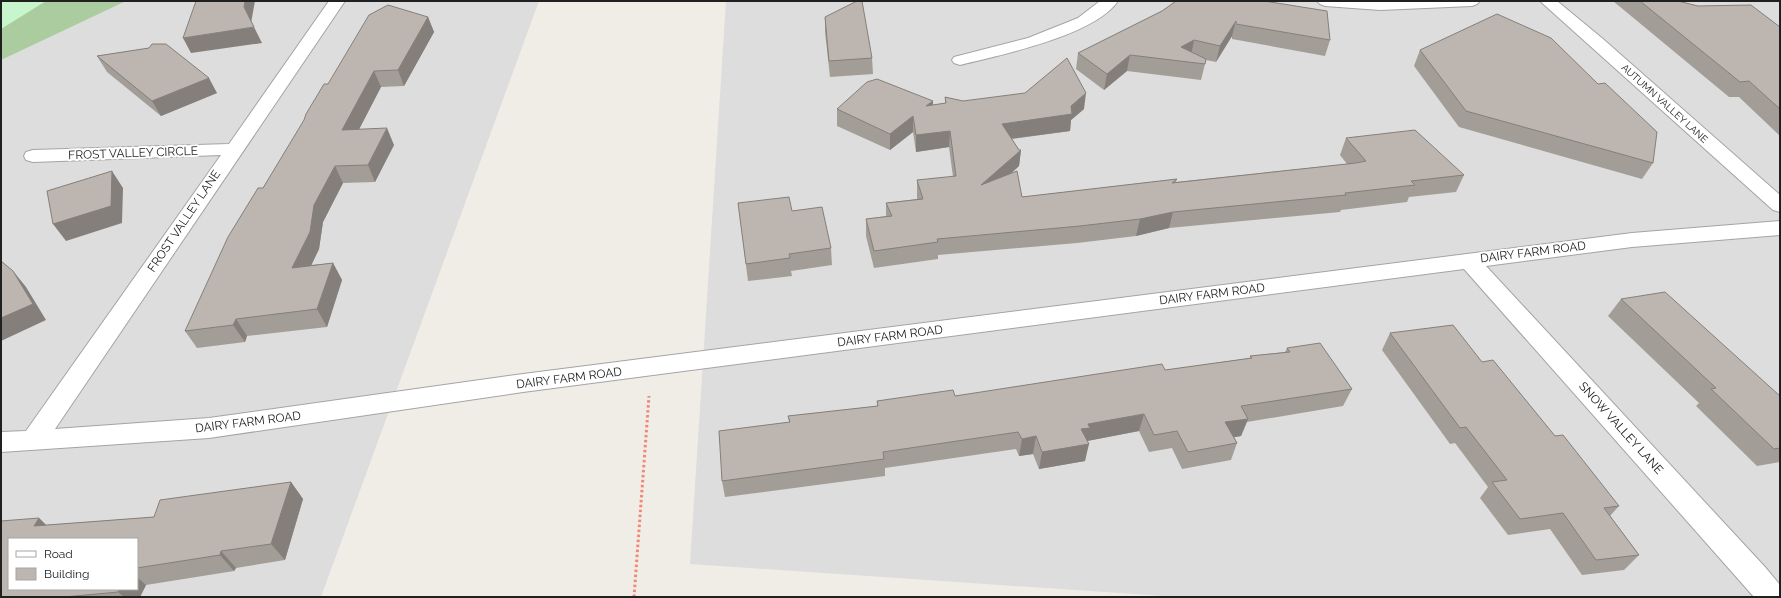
<svg xmlns="http://www.w3.org/2000/svg" width="1781" height="598" font-family="Raleway,sans-serif">
  <style>
    .residential { fill: #dedddd; fill-rule: evenodd }
    .forest { fill: #aacc9e }
    .park { fill: #c7f6cd }
    .lines { fill: none; stroke-linecap: round; stroke-linejoin: round }
    .street-casing { stroke: #a4a4a4; stroke-width: 2 }
    .path { stroke: #f18877; stroke-width: 3; stroke-dasharray: 2.5 2.5; stroke-linecap: butt }
    .street { fill: #fff; fill-rule: evenodd }
    .wall { fill: #a39d97; fill-rule: evenodd }
    .shaded-wall { fill: #847f7b }
    .building { fill: #bdb6b0; stroke: #847f7b }
    .labels { text-anchor: middle; stroke-width: 4; stroke-linejoin: round; paint-order: stroke }
    .far-street-label { font-size: 10px; fill: #202020; stroke: #fff }
    .street-label { font-size: 12px; fill: #202020; stroke: #fff }
  </style>
  <rect width="100%" height="100%" fill="#f0ede7"/>
  <path class="residential" d="M47,1H539L321,597H1V29ZM9,539H137V589H9Z
    M726,1H1780V597H1179L690,564Z"/>
  <path class="forest" d="M1,1H126L1,60Z"/>
  <path class="park" d="M1,1H46L1,29Z"/>
  <g class="lines">
    <g class="street-casing">
      <path id="street" d="M329,1H345L55,429L209,418L523,374L1632,233L1780,221V235L1632,247L1486,266L1765,567L1780,585V597H1754L1464,269L523,392L209,438L1,452V432L26,431L221,155L33,162L26,160L24,156L26,152L33,150L229,144Z
        M1100,1H1118C1094,36 1000,55 960,65L954,63L952,60L954,57L1028,38L1078,18Z
        M1317,1H1480L1477,4L1472,6L1380,10L1325,6L1320,4Z
        M1540,1H1557L1603,39L1780,195V212L1773,210Z"/>
    </g>
    <path class="path" d="M634,597L649,396"/>
    <use href="#street" class="street"/>
  </g>
  <path class="wall" d="M1613,1H1678L1780,27V136L1739,97H1729Z
    M1162,11L1330,40L1325,56L1232,39V36L1216,62L1206,60L1201,80L1127,71L1104,90L1076,69L1078,53Z
    M428,17L434,32L404,86L381,87L359,129L394,145L375,182L343,183L323,222L319,249L311,265L333,263L342,280L327,327L247,336L245,342L197,348L185,331L263,188L328,84Z
    M825,17L872,58L873,74L830,77L825,32Z
    M149,48L217,93L161,116L107,72L97,56Z
    M1420,50L1653,163L1642,179L1459,127L1414,66Z
    M945,97L963,101L1084,109L1071,120L1070,131L1012,139L1019,150H1021L1019,166L1011,173L1022,197L1177,179L1176,182L1347,164L1340,155L1346,138L1464,175L1456,192L1409,197L1407,202L1341,210L1340,212L1169,228L1136,236L1077,243L938,255V259L874,268L866,236V219L886,216V203L917,199V180L953,177L949,147L916,152L913,132L890,150L837,126V109L933,101V105L945,103Z
    M738,203L792,211L831,248L832,265L791,271L792,276L748,281Z
    M1621,299L1780,396V462L1757,466L1696,406L1699,403L1608,316Z
    M1390,333L1482,362L1555,436L1619,506L1610,516L1639,555L1624,570L1582,575L1550,529L1508,535L1480,498L1488,487L1455,443L1450,444L1382,350Z
    M1287,348L1352,389L1343,406L1247,422L1241,436L1234,437L1237,443L1231,460L1182,469L1172,448L1149,452L1139,431L1087,441L1085,461L1039,469L1033,454L1019,456L1016,449L885,468V476L725,497L722,481L789,422L788,416L877,406V401L955,396L1165,370L1250,358V356L1285,352Z
    M291,482L303,499L285,560L236,568L234,571L146,585L140,597H1L39,518L46,525L154,517ZM137,539V589H9Z"/>
  <path class="shaded-wall" d="M245,1H255L251,23L244,7Z
    M428,17L434,32L404,86L398,70Z
    M1236,21L1232,36L1216,62L1220,46Z
    M254,27L262,43L191,53L183,38Z
    M1194,40L1191,56L1181,47Z
    M1130,55L1127,71L1104,90L1107,74Z
    M374,71L381,87L350,147L342,130Z
    M209,78L217,93L161,116L152,101Z
    M1086,93L1084,109L1071,120L1070,131L1001,140L1002,124L1071,106Z
    M933,101L932,117L926,106Z
    M913,116V132L890,150V134Z
    M387,128L394,145L375,182L368,165Z
    M950,131L949,147L916,152V135Z
    M1021,150L1019,166L979,202L981,185Z
    M335,166L343,183L323,222L319,249L302,285L292,268L314,205Z
    M112,171L123,188L122,223L66,241L53,224Z
    M1173,212L1169,228L1136,236L1140,219Z
    M333,263L342,280L327,327L317,309Z
    M13,271L26,287L46,320L1,341V318Z
    M236,319L247,336L245,342L233,325Z
    M1144,414L1139,431L1087,441L1089,444L1085,461L1039,469L1042,452L1081,429L1088,424Z
    M1248,419L1241,436L1219,440L1225,422Z
    M1036,436L1033,454L1019,456L1022,439Z
    M291,482L303,499L285,560L271,544Z
    M39,518L56,535L34,526Z
    M221,551L236,568L234,571L220,555Z
    M137,577L146,585L140,597H124L118,592L120,589H137Z"/>
  <path class="building" d="M196,1H245L244,7L254,27L183,38Z
    M857,1H862L872,58L829,61L825,17Z
    M1176,1H1264L1327,11L1330,40L1236,24V21L1220,46L1194,40L1181,47L1206,59L1205,64L1130,55L1107,74L1078,53L1162,11Z
    M1640,1H1678L1698,6L1751,5L1780,27V109L1749,81L1740,82Z
    M388,5L428,17L398,70L374,71L342,130L387,128L368,165L335,166L314,205L310,232L292,268L333,263L317,309L236,319L233,325L185,331L228,237L258,188H263L304,120L306,114L324,84H328L369,15Z
    M1497,14L1551,38L1598,84L1605,83L1657,132L1653,163L1466,111L1420,50Z
    M152,44H166L209,78L152,101L97,56L149,48Z
    M1067,58L1086,93L1071,106L1072,114L1002,124L1019,150H1021L981,185L1017,171L1022,197L1177,179L1172,183L1356,163L1366,161L1346,138L1415,130L1464,175L1411,181L1415,185L1345,193L1346,195L1173,212L1140,219L1080,226L937,239L938,242L874,251L866,219L892,216L886,203L923,199L917,180L956,176L950,131L916,135L913,116L890,134L837,109L867,82L877,79L933,101L926,106L946,103L945,97L963,101L1025,93Z
    M112,171L111,206L53,224L47,191Z
    M789,197L792,211L822,207L831,248L789,254L790,258L746,264L738,203Z
    M1,261L13,271L33,304L1,318Z
    M1665,292L1780,396V448L1774,449L1711,389L1716,388L1621,299Z
    M1453,325L1482,362L1493,360L1555,436L1563,435L1619,506L1604,508L1639,555L1596,560L1563,513L1520,519L1492,482L1507,480L1466,427L1460,428L1390,333Z
    M1320,343L1352,389L1241,406L1248,419L1225,422L1237,443L1188,452L1177,431L1154,435L1144,414L1088,424L1090,428L1081,429L1089,444L1042,452L1036,436L1022,439L1018,432L883,452L884,459L722,481L719,431L790,422L788,416L878,406L877,401L953,390L955,396L1162,364L1165,370L1252,358L1250,356L1290,352L1287,348Z
    M291,482L271,544L221,551L220,555L137,568V539H9V589H120L118,592L64,597H1V521L39,518L34,526L154,517L160,500Z"/>
  <g class="labels">
    <g class="far-street-label">
      <text transform="translate(1665 103) rotate(42)" y="4">AUTUMN VALLEY LANE</text>
    </g>
    <g class="street-label">
      <text transform="translate(133 153) rotate(-2)" y="4">FROST VALLEY CIRCLE</text>
      <text transform="translate(184 221) rotate(-56)" y="4">FROST VALLEY LANE</text>
      <text transform="translate(1533 252) rotate(-7)" y="4">DAIRY FARM ROAD</text>
      <text transform="translate(1212 294) rotate(-7)" y="4">DAIRY FARM ROAD</text>
      <text transform="translate(890 336) rotate(-7)" y="4">DAIRY FARM ROAD</text>
      <text transform="translate(569 378) rotate(-7)" y="4">DAIRY FARM ROAD</text>
      <text transform="translate(248 422) rotate(-7)" y="4">DAIRY FARM ROAD</text>
      <text transform="translate(1621 428) rotate(48)" y="4">SNOW VALLEY LANE</text>
    </g>
  </g>
  <rect width="1781" height="598" fill="none" stroke="#202020" stroke-width="4"/>
  <rect x="8" y="538" width="130" height="52" fill="#ffffff" stroke="#a6a6a6"/>
  <rect x="16" y="551" width="20" height="6" fill="#ffffff" stroke="#a6a6a6"/>
  <text x="44" y="558" font-size="12" fill="#202020">Road</text>
  <rect x="16" y="568" width="20" height="12" fill="#bdb6b0" stroke="#a6a6a6"/>
  <text x="44" y="578" font-size="12" fill="#202020">Building</text>
</svg>
